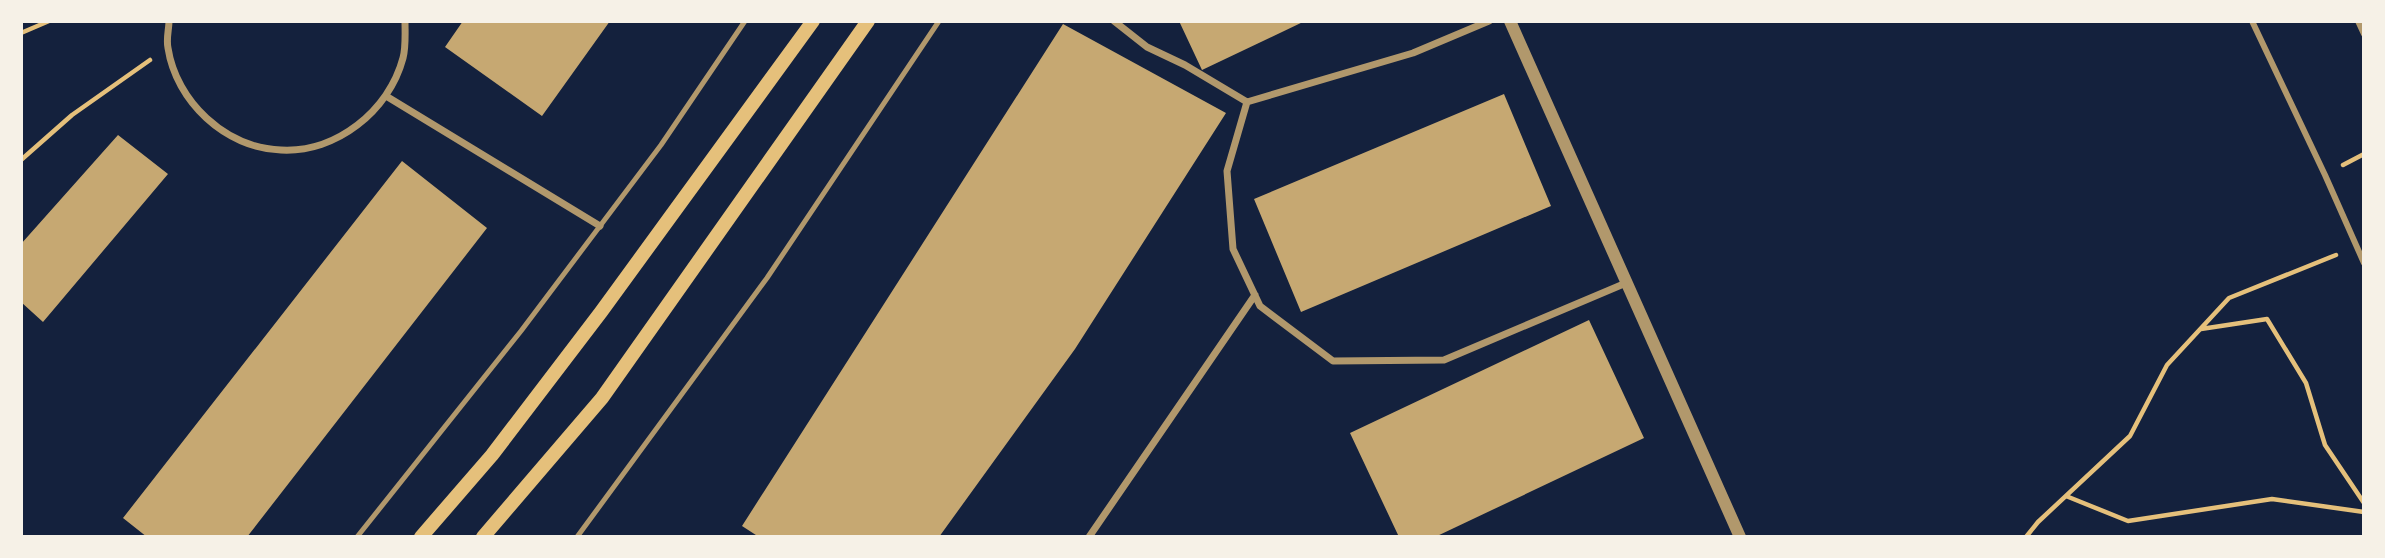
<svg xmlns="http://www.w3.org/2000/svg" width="2385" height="558" font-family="Figtree,sans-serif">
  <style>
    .building { fill: #c6a872 }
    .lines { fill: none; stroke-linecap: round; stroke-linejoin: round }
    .path { stroke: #e5c07b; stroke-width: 4.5 }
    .service { stroke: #b1986c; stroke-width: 5 }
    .pedestrian { stroke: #b1986c; stroke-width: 6 }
    .minor { stroke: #b1986c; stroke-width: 7 }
    .tertiary { stroke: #b1986c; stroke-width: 12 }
    .secondary { stroke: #e5c07b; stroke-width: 14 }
  </style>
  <rect width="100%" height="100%" fill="#14213d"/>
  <path class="building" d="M463,21H610L542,116L445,47Z
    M1179,21H1305L1202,70Z
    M1063,24L1226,113L1075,349L939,537H759L742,526Z
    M1504,94L1551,206L1301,312L1254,199Z
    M118,135L168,174L43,322L21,302V244Z
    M402,161L487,228L247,537H147L123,518Z
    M1589,320L1644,438L1435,537H1399L1350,433Z"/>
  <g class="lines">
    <path class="path" d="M21,33L49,21
      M21,160L72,115L150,60
      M2343,165L2364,154
      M2201,329L2267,319L2306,383L2325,445L2364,503
      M2066,496L2128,521L2272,499L2364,512
      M2026,537L2038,522L2130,436L2167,365L2229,298L2336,255"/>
    <path class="service" d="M357,537L521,331L600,226L661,145L745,21
      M577,537L767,278L939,21"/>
    <path class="pedestrian" d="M2252,21L2325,175L2364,263
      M2358,21L2364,34"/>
    <path class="minor" d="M169,21C169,29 166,39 168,48C176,101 225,148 281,150C336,153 389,111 403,58C406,47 405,33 405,21
      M1114,21L1147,47L1185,65L1247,102L1413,53L1489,21
      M386,96L600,226
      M1247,102L1227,171L1233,249L1260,306L1333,361L1444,360L1626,283
      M1089,537L1255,295"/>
    <path class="tertiary" d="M1510,21L1740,537"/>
    <path class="secondary" d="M421,537L492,455L601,312L813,21
      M483,537L602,398L868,21"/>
  </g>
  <rect width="2385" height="558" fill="none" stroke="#f6f1e7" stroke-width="46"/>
</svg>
